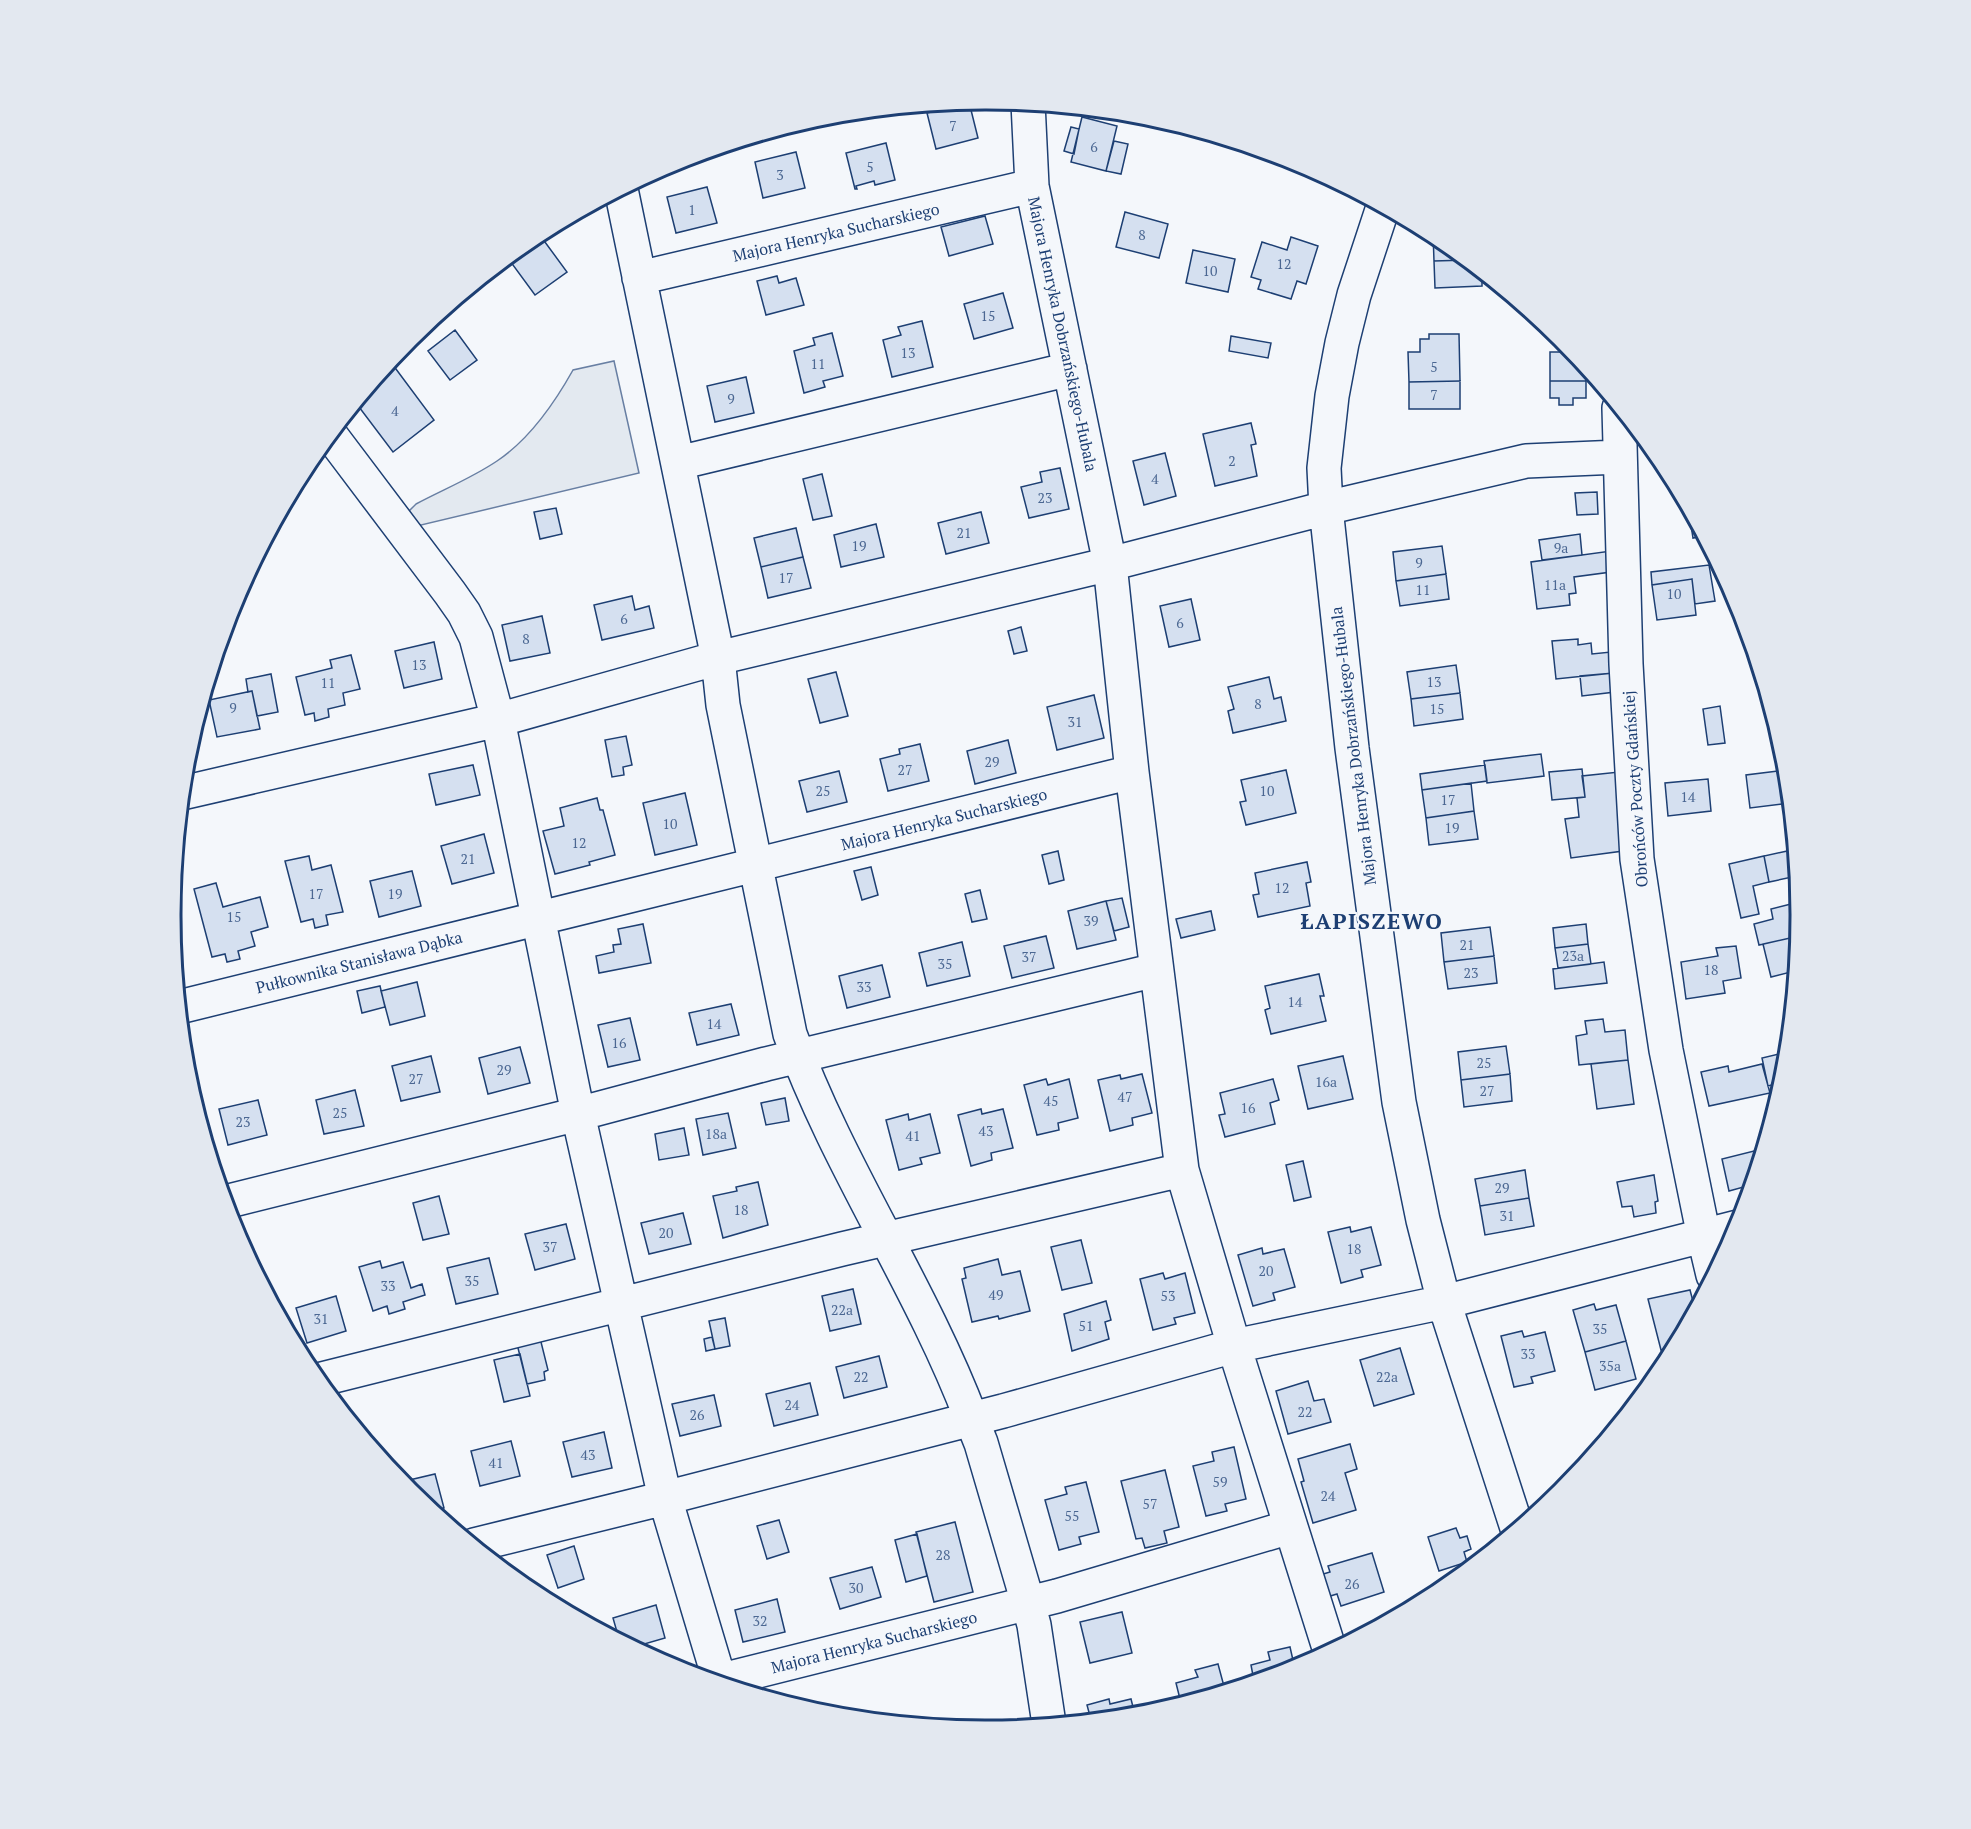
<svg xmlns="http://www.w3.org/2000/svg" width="1971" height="1829" font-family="'PT Serif',serif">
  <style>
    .green { fill: #e3e9f0; stroke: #687fa3; stroke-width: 1.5 }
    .building { fill: #d5e0f0; stroke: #1d3f73; stroke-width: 1.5 }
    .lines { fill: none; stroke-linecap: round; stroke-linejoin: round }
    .minor-casing { stroke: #1d3f73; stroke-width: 36 }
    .minor { stroke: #f4f7fb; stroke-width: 33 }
    .labels { text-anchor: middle; stroke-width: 4.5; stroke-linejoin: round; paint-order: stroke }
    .number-label { font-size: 14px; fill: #4b6792 }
    .street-label { font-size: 16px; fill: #1d3f73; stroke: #f4f7fb }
    .district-label { font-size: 22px; font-weight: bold; letter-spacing: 1.5px; fill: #1d3f73; stroke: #f4f7fb }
    .rim { fill: none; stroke: #1d3f73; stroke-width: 3 }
  </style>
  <rect width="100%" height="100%" fill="#f4f7fb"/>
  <path class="green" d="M614,361L639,473L417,526L407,513L416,504C442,490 472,478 497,461C530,439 554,404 573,370Z"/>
  <path class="building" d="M969,102L978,138L936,149L927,113Z
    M1082,117L1117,126L1106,171L1071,162Z
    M1071,127L1079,129L1074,154L1064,151Z
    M1114,141L1128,144L1121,174L1106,171Z
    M886,143L895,180L875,185L874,181L856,186L857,189H855L846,153Z
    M796,152L805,188L763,198L755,162Z
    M707,187L717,223L676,233L667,197Z
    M1125,212L1168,224L1159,258L1116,247Z
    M985,216L993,244L949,256L941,227Z
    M545,230L548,234L520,254L517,249L533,236Z
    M1433,233L1439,237L1467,260L1434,261Z
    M1291,237L1318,246L1306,284L1297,281L1291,299L1258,289L1261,280L1251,277L1262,242L1287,250Z
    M542,238L567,272L535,295L510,261Z
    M1193,250L1235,259L1228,292L1186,283Z
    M1467,260L1482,272V286L1435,288L1434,261Z
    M777,276L779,283L796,278L804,305L766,315L757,281Z
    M1003,293L1013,328L974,339L964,304Z
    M922,321L933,367L892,377L883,340L901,335L898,327Z
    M455,330L477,360L450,380L428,351Z
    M832,333L843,376L823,381L825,387L804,393L794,351L815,345L813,338Z
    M1429,334H1459L1460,381L1409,382L1408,352H1420V339H1429Z
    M1231,336L1271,343L1268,358L1229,351Z
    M1550,352H1574L1586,367V381H1550Z
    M390,361L434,420L393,452L356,403Z
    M746,377L754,413L715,422L707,386Z
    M1460,381V409H1409V382Z
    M1550,381H1586V398H1573V405H1559V398H1550Z
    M1251,423L1256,444L1251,445L1257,476L1215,486L1203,434Z
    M1165,453L1176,496L1144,505L1133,461Z
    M1060,468L1069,509L1029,518L1021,487L1042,482L1040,472Z
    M822,474L832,516L813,520L803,479Z
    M1597,492L1598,514L1577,515L1575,493Z
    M556,508L562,534L540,539L534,512Z
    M981,512L989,543L946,554L938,523Z
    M876,524L884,557L841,567L834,535Z
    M1697,524L1704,536L1693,538L1691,525Z
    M796,528L803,557L761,567L754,538Z
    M1580,534L1582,555L1542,560L1539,540Z
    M1442,546L1446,574L1396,581L1393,552Z
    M1611,551V572L1574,577L1576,593L1569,594L1570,605L1537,609L1531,562Z
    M803,557L811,588L768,598L761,567Z
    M1709,565L1715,601L1695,604L1692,579L1652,585L1651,572Z
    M1446,574L1449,599L1400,606L1396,581Z
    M1692,579L1696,615L1657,620L1652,585Z
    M632,596L635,610L649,606L654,628L602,640L594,605Z
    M1191,599L1200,640L1169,647L1160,606Z
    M542,616L550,653L510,661L502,625Z
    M1021,627L1027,651L1014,654L1008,631Z
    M1578,639V645L1591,643L1592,654L1611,652L1613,673L1556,679L1552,641Z
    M434,642L442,679L404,688L395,651Z
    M351,655L360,689L343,693L345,705L328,709L329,717L315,721L314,713L305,715L296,677L332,668L330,660Z
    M1456,665L1460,693L1411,699L1407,672Z
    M836,672L848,716L820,723L808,679Z
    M1613,673L1615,692L1582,696L1580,676Z
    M271,674L278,712L257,716L252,691L248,692L246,679Z
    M1269,677L1274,699L1281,697L1286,721L1233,733L1228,711L1234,709L1228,687Z
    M252,691L260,729L217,737L209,700Z
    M1460,693L1463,719L1414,726L1411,699Z
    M1094,695L1104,738L1057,750L1047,707Z
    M1720,706L1725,743L1708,745L1703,709Z
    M626,736L632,765L623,767L624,775L612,777L605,740Z
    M1008,740L1016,773L975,784L967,751Z
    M920,744L929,781L888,791L880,759L900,754L899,749Z
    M1541,754L1544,776L1487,783L1484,761Z
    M473,765L480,795L436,805L429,774Z
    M1485,765L1487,781L1422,790L1420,774Z
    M1582,769L1585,797L1552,800L1549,772Z
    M1286,770L1296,813L1246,825L1240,802L1246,801L1241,780Z
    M1787,770L1790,803L1750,808L1746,775Z
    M839,771L847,802L807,812L799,781Z
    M1619,772L1623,851L1571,858L1565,819L1579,817L1577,798L1585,797L1582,776Z
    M1708,779L1711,811L1668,816L1665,783Z
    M1471,783L1474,811L1426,818L1422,790Z
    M685,793L697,845L655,855L643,803Z
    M597,798L600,810H603L615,855L589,862L590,865L555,874L543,831L564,826L560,808Z
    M1474,811L1478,839L1429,845L1426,818Z
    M484,834L494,873L452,884L441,846Z
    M1792,850L1797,876L1769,882L1764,856Z
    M1058,851L1064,880L1049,884L1042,855Z
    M309,856L312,870L331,865L343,912L326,915L328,925L315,928L313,919L301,922L285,861Z
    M1764,856L1769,882L1753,886L1759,914L1741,918L1729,864Z
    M1307,862L1311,882L1306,883L1310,906L1258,917L1253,895L1259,894L1255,873Z
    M871,867L878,895L862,900L854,871Z
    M412,871L421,906L379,917L370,881Z
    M216,883L223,907L260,897L268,927L251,932L255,946L238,951L240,959L227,962L225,954L212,957L194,889Z
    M980,890L987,919L972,922L965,894Z
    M1122,898L1129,927L1114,931L1106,901Z
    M1106,901L1116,940L1077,949L1068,911Z
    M1799,902L1801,915L1799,936L1759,945L1754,924L1773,919L1771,909Z
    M1211,911L1215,930L1181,938L1176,919Z
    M643,924L651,963L599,973L596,956L614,952L613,945L621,944L618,929Z
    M1586,924L1588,944L1555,948L1553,928Z
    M1490,927L1494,956L1444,962L1441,933Z
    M1046,936L1054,968L1012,978L1004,946Z
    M1799,936L1795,971L1771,977L1763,944Z
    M962,942L970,976L927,986L919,953Z
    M1588,944L1591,964L1558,968L1555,948Z
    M1736,946L1741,978L1723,981L1725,993L1686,999L1681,962L1718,956L1716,948Z
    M1494,956L1497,983L1448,989L1444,962Z
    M1604,962L1607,983L1555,989L1553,969Z
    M882,965L890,997L847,1008L839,976Z
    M1319,974L1324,996H1320L1326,1021L1271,1034L1265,1010L1270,1008L1265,986Z
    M417,982L425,1016L390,1025L381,991Z
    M380,986L385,1007L362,1013L357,991Z
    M731,1004L739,1035L697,1045L689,1013Z
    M630,1018L640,1060L608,1067L598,1025Z
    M1603,1019L1605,1032L1625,1030L1628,1060L1579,1065L1576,1036L1587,1034L1585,1021Z
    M1506,1046L1510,1074L1461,1080L1458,1052Z
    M520,1047L530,1083L488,1094L479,1058Z
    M1787,1052L1783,1082L1768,1086L1762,1058Z
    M431,1056L440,1092L401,1101L392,1066Z
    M1343,1056L1353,1099L1308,1109L1298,1066Z
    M1628,1060L1634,1104L1597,1109L1591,1064Z
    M1762,1064L1770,1093L1709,1106L1701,1072L1728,1066L1729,1072Z
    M1142,1074L1152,1113L1132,1118L1133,1125L1110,1131L1098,1080L1120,1075L1121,1079Z
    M1510,1074L1512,1101L1464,1107L1461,1080Z
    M1046,1079L1048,1085L1069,1079L1078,1118L1058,1123L1059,1130L1037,1135L1024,1085Z
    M1273,1079L1279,1100L1270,1103L1275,1124L1225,1137L1219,1115L1225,1114L1220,1093Z
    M355,1090L364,1126L324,1134L316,1100Z
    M785,1098L789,1121L766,1125L761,1103Z
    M258,1100L267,1135L228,1145L219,1109Z
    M981,1109L982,1114L1003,1109L1013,1148L991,1153L992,1160L971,1166L958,1115Z
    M728,1113L736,1148L703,1155L696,1119Z
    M908,1114L909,1120L930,1114L940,1153L920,1158L922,1164L899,1170L886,1120Z
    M684,1128L689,1155L659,1160L655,1134Z
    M1762,1149L1751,1185L1729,1191L1722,1159Z
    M1303,1161L1311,1197L1294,1201L1286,1165Z
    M1525,1170L1529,1198L1480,1206L1475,1179Z
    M1654,1175L1658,1201L1655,1202L1656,1213L1634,1217L1632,1206L1622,1207L1617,1182Z
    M758,1182L768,1225L723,1238L713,1196L737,1191L736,1187Z
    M439,1196L449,1234L423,1240L413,1203Z
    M1529,1198L1534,1226L1485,1235L1480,1206Z
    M683,1213L691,1244L649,1254L641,1223Z
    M566,1224L575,1259L535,1270L525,1234Z
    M1350,1227L1351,1232L1371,1227L1381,1265L1361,1270L1363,1277L1341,1283L1328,1232Z
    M1081,1240L1092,1283L1062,1290L1051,1247Z
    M1262,1248L1263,1254L1284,1249L1295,1287L1273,1293L1275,1300L1253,1306L1238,1255Z
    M489,1258L498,1294L456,1304L447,1268Z
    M998,1259L1002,1275L1020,1271L1030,1311L999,1319L998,1316L972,1322L962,1279L966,1278L964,1268Z
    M380,1261L382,1268L403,1262L411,1288L422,1284L425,1295L403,1302L405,1309L389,1314L387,1306L373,1311L359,1267Z
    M1163,1273L1165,1279L1185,1273L1195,1313L1174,1318L1176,1324L1153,1330L1140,1279Z
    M853,1289L861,1324L830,1331L822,1296Z
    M1690,1290L1695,1309L1675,1346L1661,1350L1648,1299Z
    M336,1296L346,1331L307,1343L296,1308Z
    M1106,1301L1111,1320L1105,1322L1109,1339L1072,1351L1064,1314Z
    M1594,1304L1596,1310L1616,1305L1626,1341L1585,1352L1573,1310Z
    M725,1318L730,1346L715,1349L709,1321Z
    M1522,1331L1524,1337L1545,1332L1555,1371L1531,1377L1533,1383L1514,1387L1501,1336Z
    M712,1337L715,1349L706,1351L704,1339Z
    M540,1338L548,1370L544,1372L545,1380L527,1384L517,1344Z
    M1626,1341L1636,1379L1595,1390L1585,1352Z
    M1400,1348L1414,1394L1374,1406L1360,1360Z
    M520,1354L530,1396L504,1402L494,1360Z
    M879,1356L887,1387L844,1398L836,1367Z
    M1308,1381L1314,1401L1324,1399L1331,1422L1288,1434L1276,1391Z
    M810,1383L818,1415L774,1426L766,1394Z
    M714,1395L721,1426L680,1436L672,1404Z
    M604,1432L612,1468L572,1477L563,1442Z
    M511,1441L520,1476L480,1486L471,1451Z
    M1350,1444L1357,1469L1345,1473L1356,1510L1313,1523L1301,1482L1304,1481L1298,1459Z
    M1234,1447L1246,1499L1225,1504L1227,1511L1206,1516L1193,1466L1214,1461L1212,1452Z
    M1165,1470L1179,1527L1164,1531L1167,1543L1145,1548L1142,1538L1136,1539L1121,1481Z
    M435,1474L444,1508L433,1511L409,1491L401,1482Z
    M1086,1482L1099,1532L1079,1537L1081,1544L1059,1550L1045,1500L1067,1494L1065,1487Z
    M779,1520L789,1552L767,1559L757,1526Z
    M955,1522L973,1592L934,1602L916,1532Z
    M1456,1528L1460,1538L1467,1536L1471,1549L1464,1552L1467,1562L1439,1571L1428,1537Z
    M917,1534L927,1576L906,1582L895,1540Z
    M574,1546L584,1579L558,1588L547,1555Z
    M1372,1553L1384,1592L1341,1606L1337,1594L1327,1597L1320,1575L1330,1572L1328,1566Z
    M872,1567L881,1597L840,1609L830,1578Z
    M777,1599L785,1632L743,1642L735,1610Z
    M656,1605L665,1638L634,1647L619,1639L613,1618Z
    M1122,1612L1132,1653L1090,1663L1080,1622Z
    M1290,1647L1295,1669L1254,1681L1251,1665L1270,1660L1268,1652Z
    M1218,1664L1225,1690L1181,1703L1176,1683L1198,1677L1195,1670Z
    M1109,1699L1110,1704L1131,1699L1135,1715L1091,1720L1087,1705Z"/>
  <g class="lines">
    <g class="minor-casing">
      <path id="minor" d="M1028,103L1032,186L1110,564L1132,772L1182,1170L1234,1346L1330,1651
        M621,189L718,658L723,705L790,1034C838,1167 921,1286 971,1418L981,1443L1028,1603L1034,1625L1049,1724
        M1383,207L1354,295L1342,343L1332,396L1324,468L1326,508L1352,748L1399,1102L1423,1220L1444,1302L1517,1528
        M639,278L1032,186
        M1619,408L1626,664L1637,859L1666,1050L1704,1237L1713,1275
        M330,434L450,593L464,613L476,637L498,720L578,1114L665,1498L720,1682
        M678,463L1070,369
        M182,793L498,720L718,658L1110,564L1326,508L1526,461L1619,457
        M179,1007L1132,772
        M225,1202L578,1114L766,1064L1156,970
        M318,1380L842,1249L1182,1170
        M474,1545L665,1498L1003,1411L1234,1346L1444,1302L1738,1227
        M718,1681L1057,1596L1290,1527"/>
    </g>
    <use href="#minor" class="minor"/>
  </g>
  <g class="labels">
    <g class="number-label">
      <text x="953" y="131">7</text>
      <text x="1094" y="152">6</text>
      <text x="870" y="172">5</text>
      <text x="780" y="180">3</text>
      <text x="692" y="215">1</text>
      <text x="1142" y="240">8</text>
      <text x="1284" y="269">12</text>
      <text x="1210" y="276">10</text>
      <text x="988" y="321">15</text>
      <text x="908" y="358">13</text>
      <text x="818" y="369">11</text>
      <text x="1434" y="372">5</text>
      <text x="1434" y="400">7</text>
      <text x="731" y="404">9</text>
      <text x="395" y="416">4</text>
      <text x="1232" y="466">2</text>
      <text x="1155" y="484">4</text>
      <text x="1045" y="503">23</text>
      <text x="964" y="538">21</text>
      <text x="859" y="551">19</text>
      <text x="1561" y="553">9a</text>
      <text x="1419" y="568">9</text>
      <text x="786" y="583">17</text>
      <text x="1555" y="590">11a</text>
      <text x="1423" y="595">11</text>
      <text x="1674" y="599">10</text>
      <text x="624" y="624">6</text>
      <text x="1180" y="628">6</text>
      <text x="526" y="644">8</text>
      <text x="419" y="670">13</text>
      <text x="1434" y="687">13</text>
      <text x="328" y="688">11</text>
      <text x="1258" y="709">8</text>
      <text x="233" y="713">9</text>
      <text x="1437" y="714">15</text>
      <text x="1075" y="727">31</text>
      <text x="992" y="767">29</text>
      <text x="905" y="775">27</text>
      <text x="823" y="796">25</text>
      <text x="1267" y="796">10</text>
      <text x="1688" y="802">14</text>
      <text x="1448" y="805">17</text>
      <text x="670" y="829">10</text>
      <text x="1452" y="833">19</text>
      <text x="579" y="848">12</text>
      <text x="468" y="864">21</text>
      <text x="1282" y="893">12</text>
      <text x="316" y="899">17</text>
      <text x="395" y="899">19</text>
      <text x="234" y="922">15</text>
      <text x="1091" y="926">39</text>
      <text x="1467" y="950">21</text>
      <text x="1573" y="961">23a</text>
      <text x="1029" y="962">37</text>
      <text x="945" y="969">35</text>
      <text x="1711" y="975">18</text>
      <text x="1471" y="978">23</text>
      <text x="864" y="992">33</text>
      <text x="1295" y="1007">14</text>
      <text x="714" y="1029">14</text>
      <text x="619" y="1048">16</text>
      <text x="1484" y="1068">25</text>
      <text x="504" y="1075">29</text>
      <text x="416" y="1084">27</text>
      <text x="1326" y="1087">16a</text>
      <text x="1487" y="1096">27</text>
      <text x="1125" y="1102">47</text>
      <text x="1051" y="1106">45</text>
      <text x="1248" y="1113">16</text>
      <text x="340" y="1118">25</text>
      <text x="243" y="1127">23</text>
      <text x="986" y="1136">43</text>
      <text x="716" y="1139">18a</text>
      <text x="913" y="1141">41</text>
      <text x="1502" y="1193">29</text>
      <text x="741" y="1215">18</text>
      <text x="1507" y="1221">31</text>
      <text x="666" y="1238">20</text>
      <text x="550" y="1252">37</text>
      <text x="1354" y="1254">18</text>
      <text x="1266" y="1276">20</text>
      <text x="472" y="1286">35</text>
      <text x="388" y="1291">33</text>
      <text x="996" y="1300">49</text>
      <text x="1168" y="1301">53</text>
      <text x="842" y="1315">22a</text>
      <text x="321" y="1324">31</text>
      <text x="1086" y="1331">51</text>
      <text x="1600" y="1334">35</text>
      <text x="1528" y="1359">33</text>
      <text x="1610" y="1371">35a</text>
      <text x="861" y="1382">22</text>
      <text x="1387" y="1382">22a</text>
      <text x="792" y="1410">24</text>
      <text x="1305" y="1417">22</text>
      <text x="697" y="1420">26</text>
      <text x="588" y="1460">43</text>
      <text x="496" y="1468">41</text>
      <text x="1220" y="1487">59</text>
      <text x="1328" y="1501">24</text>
      <text x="1150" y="1509">57</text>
      <text x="1072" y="1521">55</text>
      <text x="943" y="1560">28</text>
      <text x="1352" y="1589">26</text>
      <text x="856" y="1593">30</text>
      <text x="760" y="1626">32</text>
    </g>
    <g class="street-label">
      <text transform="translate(836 232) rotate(-13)" y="6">Majora Henryka Sucharskiego</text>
      <text transform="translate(1063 334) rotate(78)" y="6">Majora Henryka Dobrzańskiego-Hubala</text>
      <text transform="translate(1353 746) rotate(-97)" y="6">Majora Henryka Dobrzańskiego-Hubala</text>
      <text transform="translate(1635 789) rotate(-94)" y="6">Obrońców Poczty Gdańskiej</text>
      <text transform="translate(944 819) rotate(-14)" y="6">Majora Henryka Sucharskiego</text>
      <text transform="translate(359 962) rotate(-14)" y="6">Pułkownika Stanisława Dąbka</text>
      <text transform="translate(874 1642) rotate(-14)" y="6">Majora Henryka Sucharskiego</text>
    </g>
    <g class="district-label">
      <text x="1372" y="929">ŁAPISZEWO</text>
    </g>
  </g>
  <path d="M0 0H1971V1829H0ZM985 110H986A804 804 0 0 1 1790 914V916A804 804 0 0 1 986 1720H985A804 804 0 0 1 181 916V914A804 804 0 0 1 985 110Z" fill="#e3e8f0" fill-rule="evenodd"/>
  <path class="rim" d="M985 110H986A804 804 0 0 1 1790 914V916A804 804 0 0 1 986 1720H985A804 804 0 0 1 181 916V914A804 804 0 0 1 985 110Z"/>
</svg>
